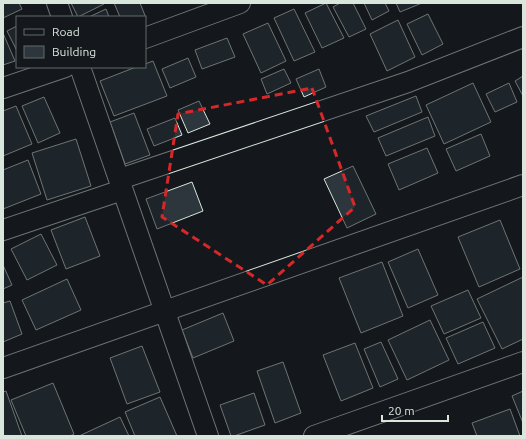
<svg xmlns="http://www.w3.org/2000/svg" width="526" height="439" font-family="Ubuntu,sans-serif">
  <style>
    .building { fill: #2c363c; stroke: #d8e6dc }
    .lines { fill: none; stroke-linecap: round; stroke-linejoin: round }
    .minor-casing { stroke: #d8e6dc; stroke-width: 22 }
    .minor { stroke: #14181c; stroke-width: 20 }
    .marked { fill: none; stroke: #d62828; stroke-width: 3; stroke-dasharray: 8 5; stroke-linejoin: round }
  </style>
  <rect width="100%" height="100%" fill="#14181c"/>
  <path class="building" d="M3,3H19L22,9L3,18Z
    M71,3H104V4L78,17Z
    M114,3H140L146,18L145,19V17H120Z
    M326,3L344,38L322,48L305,13Z
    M340,3H353L366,29L349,37L333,7Z
    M364,3H385L389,11L372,20Z
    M396,3H422L400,12Z
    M106,9L109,17H89Z
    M294,9L315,52L294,61L274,18Z
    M428,14L443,44L422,55L407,24Z
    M398,20L415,57L387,71L370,34Z
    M268,23L286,61L261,73L243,34Z
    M17,26V51L7,31Z
    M3,33L15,61L3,65Z
    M227,38L235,57L202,69L195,50Z
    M188,58L196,77L170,88L162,69Z
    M153,61L167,96L114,116L100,81L136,67H145V64Z
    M284,69L291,83L267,94L261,79Z
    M319,69L326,87L304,97L296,79Z
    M523,76V96L515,81Z
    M473,83L491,122L444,144L426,105Z
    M509,83L517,102L495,112L486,94Z
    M416,96L422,112L374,132L366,116Z
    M44,97L60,133L38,143L22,106Z
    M199,101L210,124L188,133L178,110Z
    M16,106L32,144L3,156V111Z
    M134,113L150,155L125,164L110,122Z
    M428,117L435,136L386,156L378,138Z
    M175,118L182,135L154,146L147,129Z
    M481,134L490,156L456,171L446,149Z
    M76,139L91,186L47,200L32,153Z
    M427,148L438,173L399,190L388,164Z
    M28,160L41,194L3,209V170Z
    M353,166L376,214L347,228L324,179Z
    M192,182L203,211L157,229L146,199Z
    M85,217L100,256L66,269L51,230Z
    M500,220L520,269L479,287L458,237Z
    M41,234L57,265L27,280L11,249Z
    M418,249L438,295L408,308L388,262Z
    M382,262L403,316L361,333L339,278Z
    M3,265L12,285L3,289Z
    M523,277V339L502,349L477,299Z
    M67,279L81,310L36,330L22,300Z
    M468,290L481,318L444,334L431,306Z
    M10,301L22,334L3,342V303Z
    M223,313L234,341L193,358L182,330Z
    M430,320L449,360L407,380L388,340Z
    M483,322L495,348L458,364L446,338Z
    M381,342L398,379L380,387L364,349Z
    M355,343L373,388L341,401L323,355Z
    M142,346L160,392L127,404L110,358Z
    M283,362L301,413L275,423L257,371Z
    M53,383L74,434L70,436H26L11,400Z
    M6,391L22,436H3V392Z
    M523,391V423L512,396Z
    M254,393L265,425L234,436H231L220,405Z
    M160,397L177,436H135L125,412Z
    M510,409L520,436H477L472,423Z
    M120,417L129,436H79Z"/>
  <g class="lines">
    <g class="minor-casing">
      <path id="minor" d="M57,3L62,17
        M145,38L240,3
        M80,67L208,436
        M3,88L65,67
        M120,179L408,82L523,37
        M3,230L122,190
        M3,368L523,185
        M314,436L523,362"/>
    </g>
    <use href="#minor" class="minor"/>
  </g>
  <path d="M0 0H526V439H0ZM312,88L355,207L267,285L162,217L178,114Z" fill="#14181c" fill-opacity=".55" fill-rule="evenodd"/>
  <path class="marked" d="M312,88L355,207L267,285L162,217L178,114Z"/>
  <rect width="526" height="439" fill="none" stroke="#d8e6dc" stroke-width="8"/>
  <rect x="16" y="16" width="130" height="52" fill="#14181c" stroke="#626a69"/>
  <rect x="24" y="29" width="20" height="6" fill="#14181c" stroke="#626a69"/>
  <text x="52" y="36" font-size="12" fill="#d8e6dc">Road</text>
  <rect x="24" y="46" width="20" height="12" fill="#2c363c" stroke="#626a69"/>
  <text x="52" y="56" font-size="12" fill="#d8e6dc">Building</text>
  <path d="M382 415v6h66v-6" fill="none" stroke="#d8e6dc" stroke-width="2"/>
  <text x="388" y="415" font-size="12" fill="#d8e6dc" stroke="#14181c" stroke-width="3" paint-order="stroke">20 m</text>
</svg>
